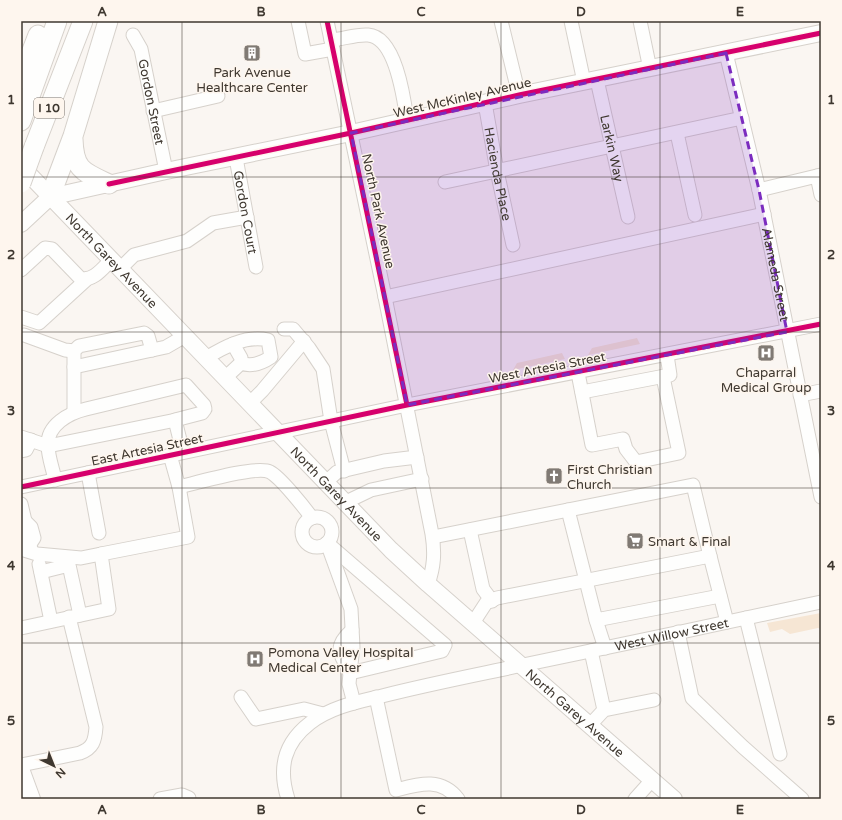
<svg xmlns="http://www.w3.org/2000/svg" width="842" height="820" font-family="'Varela Round',sans-serif">
  <style>
    .green { fill: #f6e6d4 }
    .lines { fill: none; stroke-linecap: round; stroke-linejoin: round }
    .minor-casing { stroke: #d6d1cb; stroke-width: 15 }
    .major-casing { stroke: #d6d1cb; stroke-width: 18 }
    .highway-casing { stroke: #d6d1cb; stroke-width: 21 }
    .minor { stroke: #fefefd; stroke-width: 13 }
    .major { stroke: #fefefd; stroke-width: 16 }
    .highway { stroke: #fefefd; stroke-width: 19 }
    .highway-bridge-casing { stroke: #d6d1cb; stroke-width: 21; stroke-linecap: butt }
    .highway-bridge { stroke: #fefefd; stroke-width: 19 }
    .cycleway-casing { stroke: #fef6ee; stroke-width: 8 }
    .cycleway { stroke: #d6006c; stroke-width: 5 }
    .marked { fill: #7b2cbf; fill-opacity: 0.2; stroke: #7b2cbf; stroke-width: 3; stroke-dasharray: 8 5; stroke-linejoin: round }
    .grid { fill: none; stroke: #3f3830; stroke-width: 1; stroke-opacity: 0.55 }
    .labels { text-anchor: middle; stroke-width: 3; stroke-linejoin: round; paint-order: stroke }
    .shield { fill: #fef6ee; stroke: #787169; stroke-width: 1 }
    .shield-label { font-size: 12px; font-weight: bold; fill: #3f3830 }
    .poi-label { font-size: 13px; fill: #3f3830; stroke: #fef6ee; text-anchor: start }
    .street-label { font-size: 13px; fill: #3f3830; stroke: #fef6ee }
    .neatline { fill: none; stroke: #3f3830; stroke-width: 1.5 }
    .grid-label { font-size: 13px; text-anchor: middle; font-weight: bold; fill: #3f3830 }
  </style>
  <rect width="100%" height="100%" fill="#faf6f2"/>
  <path class="green" d="M637,338L640,344L588,355L592,348Z
    M562,353L565,359L513,370L517,363Z
    M821,613V629L818,628L790,634L782,629L770,632L767,623Z"/>
  <g class="lines">
    <g class="minor-casing">
      <g id="minor">
        <path d="M298,21L305,54L333,49"/>
        <path d="M327,21L385,297L432,534C435,553 434,567 428,584"/>
        <path d="M501,21L519,95"/>
        <path d="M571,21L584,82"/>
        <path d="M640,21L650,69"/>
        <path id="s1" d="M133,35L141,49L166,171"/>
        <path d="M331,40C343,39 357,34 368,35C396,37 404,99 407,120"/>
        <path id="s2" d="M726,53L759,190L821,497"/>
        <path id="s3" d="M597,80L628,217"/>
        <path id="s4" d="M485,103L497,171L513,245"/>
        <path d="M153,111L218,96"/>
        <path d="M677,133L695,215"/>
        <path id="s5" d="M236,158L256,267"/>
        <path d="M817,176L821,195"/>
        <path d="M445,182L742,118"/>
        <path d="M759,190L821,175"/>
        <path d="M120,269L134,255L187,241L213,223L247,217"/>
        <path d="M21,270L45,248L52,249L80,278C93,282 103,268 111,260"/>
        <path d="M385,297L764,214"/>
        <path d="M21,317L39,323L86,280"/>
        <path d="M284,329H293L309,348L323,369L331,421L344,471"/>
        <path d="M24,335L65,350L74,351"/>
        <path d="M206,358C224,347 246,335 268,340L271,357C262,363 251,367 241,363"/>
        <path d="M74,367V351L79,346L144,333L148,336L152,350"/>
        <path d="M578,373L592,445L623,439L626,449L636,462L679,453L663,377"/>
        <path d="M225,378L241,363V358L233,344"/>
        <path d="M582,392L670,375L667,355"/>
        <path d="M800,395L821,391"/>
        <path d="M250,403L262,391L304,341"/>
        <path d="M74,412V367L166,347L185,336"/>
        <path d="M21,437L48,446L176,420"/>
        <path d="M21,451L26,450L31,440"/>
        <path d="M88,473L99,533"/>
        <path d="M55,480C53,469 48,457 48,445C47,425 69,413 86,409L186,385L204,405L205,409L202,413L175,420L183,452"/>
        <path d="M326,482L337,472L384,461L417,457"/>
        <path d="M21,487L407,405L821,324"/>
        <path d="M179,487C196,483 257,465 270,472C280,477 304,507 312,518"/>
        <path d="M346,502L371,490L422,479"/>
        <path d="M21,504L25,521L31,527L34,538L30,544L31,551"/>
        <path d="M568,510L596,620L720,596"/>
        <circle cx="317" cy="532" r="15"/>
        <path d="M25,521L21,528L24,539L30,544"/>
        <path d="M470,530L483,589L492,601"/>
        <path d="M433,537L693,485L710,556"/>
        <path d="M327,543L445,645L442,651L350,673L349,684L354,703"/>
        <path d="M327,543L351,609L353,647L350,673"/>
        <path d="M21,549L37,554L81,558L101,554"/>
        <path d="M39,564L51,621"/>
        <path d="M41,572L69,565L80,615"/>
        <path d="M746,618L780,754"/>
        <path d="M596,620L605,648"/>
        <path d="M473,623L486,603L497,598L710,556L727,622"/>
        <path d="M21,628L109,609L101,554L188,537L179,487L170,455"/>
        <path d="M678,632L692,698L743,747L802,799"/>
        <path d="M591,651L604,710"/>
        <path d="M350,673C340,653 333,647 352,630"/>
        <path d="M241,697L256,719L304,709L323,714"/>
        <path d="M376,697L396,790C419,784 441,777 458,799"/>
        <path d="M590,725L604,710L654,700"/>
        <path d="M21,765L80,753C93,748 95,741 96,727L69,617"/>
        <path d="M160,799L182,795L189,798"/>
        <path id="s6" d="M288,799C278,768 284,743 310,723C331,707 357,702 382,696C429,684 476,675 523,665C622,645 722,623 821,602"/>
        <path d="M635,799L652,780"/>
      </g>
    </g>
    <g class="major-casing">
      <g id="major">
        <path id="s7" d="M21,166L391,550L428,584L674,799"/>
        <path d="M50,197L166,171L351,133L519,95L821,33"/>
        <path d="M21,224L50,197"/>
        <path d="M21,769L32,799"/>
      </g>
    </g>
    <g class="highway-casing">
      <path id="highway" d="M21,79L38,35
        M21,121L57,21
        M73,139C74,170 83,172 109,184
        M34,147L83,21
        M50,197L73,136L108,21"/>
    </g>
    <use href="#minor" class="minor"/>
    <use href="#major" class="major"/>
    <use href="#highway" class="highway"/>
    <g class="highway-bridge-casing">
      <path id="highway-bridge" d="M21,183L34,147"/>
    </g>
    <use href="#highway-bridge" class="highway-bridge"/>
    <g class="cycleway-casing">
      <path id="cycleway" d="M327,21L407,405
        M109,184L351,133L519,95L821,33
        M21,487L407,405L821,324"/>
    </g>
    <use href="#cycleway" class="cycleway"/>
  </g>
  <path class="marked" d="M726,53L759,190L787,332L407,405L351,133Z"/>
  <path class="grid" d="M182,21V799M341,21V799M501,21V799M660,21V799M21,177H821M21,332H821M21,488H821M21,643H821"/>
  <defs>
    <g id="building-square" transform="scale(0.9)"><rect x="-9" y="-9" width="18" height="18" rx="4" fill="#807a74" stroke="#fef6ee"/><path d="M-4-6H4V6H1V3H-1V6H-4ZM-2.5-4.3h1.7v1.8h-1.7ZM.8-4.3h1.7v1.8H.8ZM-2.5-1h1.7V.8h-1.7ZM.8-1h1.7V.8H.8Z" fill="#fff"/></g>
    <g id="hospital-square" transform="scale(0.9)"><rect x="-9" y="-9" width="18" height="18" rx="4" fill="#807a74" stroke="#fef6ee"/><path d="M-5-5h3v3.5h4V-5h3V5h-3V1.5h-4V5h-3Z" fill="#fff"/></g>
    <g id="church-square" transform="scale(0.9)"><rect x="-9" y="-9" width="18" height="18" rx="4" fill="#807a74" stroke="#fef6ee"/><path d="M-1.2-6h2.4v3.5h3.3v2.4h-3.3V6h-2.4V-.1h-3.3v-2.4h3.3Z" fill="#fff"/></g>
    <g id="supermarket-square" transform="scale(0.9)"><rect x="-9" y="-9" width="18" height="18" rx="4" fill="#807a74" stroke="#fef6ee"/><path d="M-6-5.5h2.5l.6 2H6L4.5 2H-2.5L-4.4-4H-6ZM-1.5 3.2a1.3 1.3 0 1 0 .1 0ZM3 3.2a1.3 1.3 0 1 0 .1 0Z" fill="#fff"/></g>
  </defs>
  <g fill-rule="evenodd">
    <use href="#building-square" x="252" y="53"/>
    <use href="#hospital-square" x="766" y="353"/>
    <use href="#church-square" x="554" y="476"/>
    <use href="#supermarket-square" x="635" y="541"/>
    <use href="#hospital-square" x="255" y="659"/>
  </g>
  <g class="labels">
    <rect class="shield" x="34" y="98" width="30" height="20" rx="3"/>
    <g class="shield-label">
      <text x="49" y="112">I 10</text>
    </g>
    <g class="poi-label">
      <text x="252" y="77" text-anchor="middle">Park Avenue<tspan x="252" dy="15">Healthcare Center</tspan></text>
      <text x="766" y="377" text-anchor="middle">Chaparral<tspan x="766" dy="15">Medical Group</tspan></text>
      <text x="567" y="474">First Christian<tspan x="567" dy="15">Church</tspan></text>
      <text x="648" y="546">Smart &amp; Final</text>
      <text x="268" y="657">Pomona Valley Hospital<tspan x="268" dy="15">Medical Center</tspan></text>
    </g>
    <g class="street-label">
      <text transform="translate(462 97) rotate(-13)" y="5">West McKinley Avenue</text>
      <text dy="5" stroke="none"><textPath href="#s1" startOffset="70">Gordon Street</textPath></text>
      <text dy="5" stroke="none"><textPath href="#s3" startOffset="70">Larkin Way</textPath></text>
      <text dy="5" stroke="none"><textPath href="#s4" startOffset="72">Hacienda Place</textPath></text>
      <text transform="translate(379 211) rotate(78)" y="5">North Park Avenue</text>
      <text dy="5" stroke="none"><textPath href="#s5" startOffset="55">Gordon Court</textPath></text>
      <text dy="5" stroke="none"><textPath href="#s7" startOffset="131">North Garey Avenue</textPath></text>
      <text dy="5" stroke="none"><textPath href="#s2" startOffset="227">Alameda Street</textPath></text>
      <text transform="translate(547 367) rotate(-11)" y="5">West Artesia Street</text>
      <text transform="translate(147 449) rotate(-12)" y="5">East Artesia Street</text>
      <text dy="5" stroke="none"><textPath href="#s7" startOffset="455">North Garey Avenue</textPath></text>
      <text dy="5" stroke="none"><textPath href="#s6" startOffset="459">West Willow Street</textPath></text>
      <text dy="5" stroke="none"><textPath href="#s7" startOffset="779">North Garey Avenue</textPath></text>
    </g>
  </g>
  <rect width="842" height="820" fill="none" stroke="#fef6ee" stroke-width="44"/>
  <g transform="translate(54 766) rotate(137)" stroke="#fef6ee" stroke-width="3" paint-order="stroke">
  <path d="M0-3L7 15L0 10L-7 15Z" fill="#3f3830"/>
  <text y="-6" font-size="11" font-weight="bold" text-anchor="middle" fill="#3f3830">N</text>
  </g>
  <rect x="22" y="22" width="798" height="776" class="neatline"/>
  <g class="grid-label">
    <text x="102" y="16">A</text>
    <text x="261" y="16">B</text>
    <text x="421" y="16">C</text>
    <text x="581" y="16">D</text>
    <text x="740" y="16">E</text>
    <text x="11" y="104">1</text>
    <text x="831" y="104">1</text>
    <text x="11" y="259">2</text>
    <text x="831" y="259">2</text>
    <text x="11" y="415">3</text>
    <text x="831" y="415">3</text>
    <text x="11" y="570">4</text>
    <text x="831" y="570">4</text>
    <text x="11" y="725">5</text>
    <text x="831" y="725">5</text>
    <text x="102" y="814">A</text>
    <text x="261" y="814">B</text>
    <text x="421" y="814">C</text>
    <text x="581" y="814">D</text>
    <text x="740" y="814">E</text>
  </g>
</svg>
